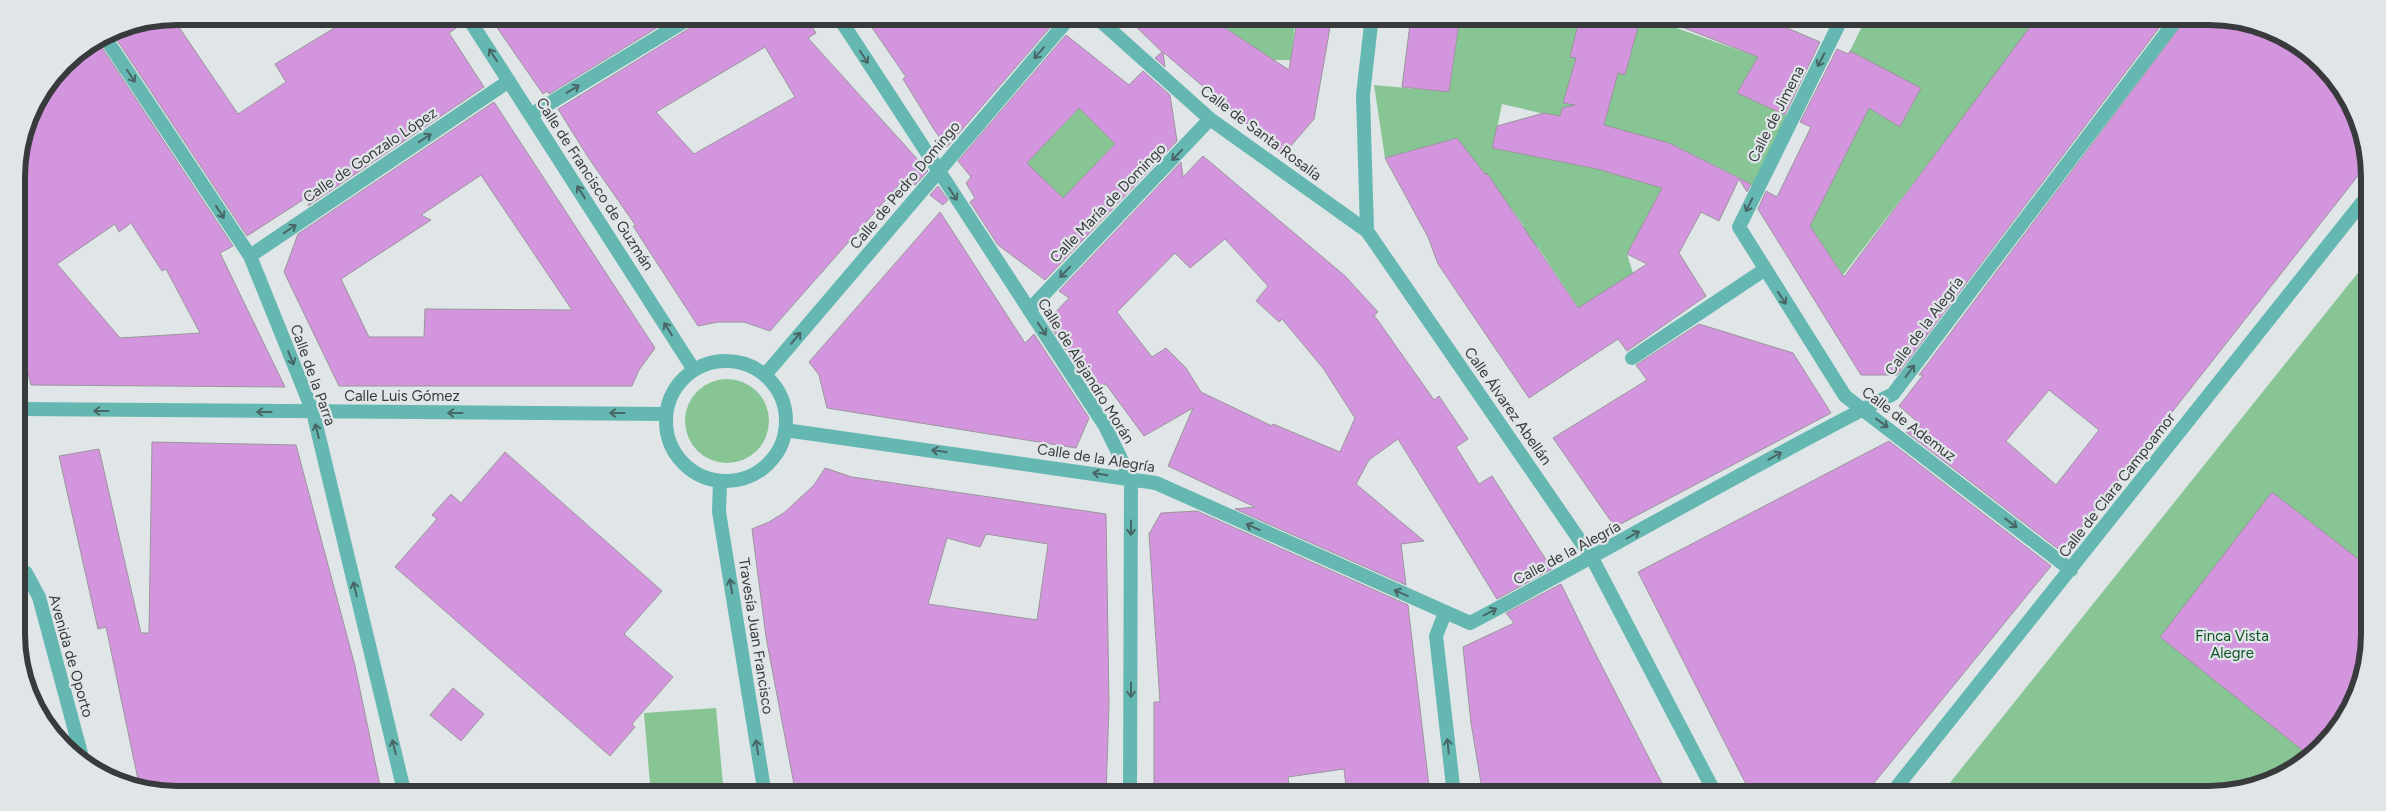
<svg xmlns="http://www.w3.org/2000/svg" width="2386" height="811" font-family="Figtree,sans-serif">
  <style>
    .green { fill: #87c595 }
    .building { fill: #d495df; stroke: #9a969a; fill-rule: evenodd }
    .lines { fill: none; stroke-linecap: round; stroke-linejoin: round }
    .minor { stroke: #65b8b1; stroke-width: 14 }
    .oneway { stroke: #486665 }
    .labels { text-anchor: middle; stroke-width: 4.5; stroke-linejoin: round; paint-order: stroke }
    .street-label { font-size: 15px; fill: #393a3c; stroke: #e0e5e8 }
    .park-label { font-size: 15px; fill: #125128; stroke: #e0e5e8 }
    .rim { fill: none; stroke: #393a3c; stroke-width: 6 }
  </style>
  <rect width="100%" height="100%" fill="#e0e5e8"/>
  <path class="green" d="M1208,16H1296L1291,60H1274L1267,67L1234,61L1251,45Z
    M1460,16H1587L1572,74L1633,16L1654,20L1758,57L1737,93L1792,118L1757,189L1740,178L1669,143L1502,104L1493,148L1597,169L1662,188L1627,254L1633,273L1580,310L1538,247L1511,265L1496,244L1524,226L1511,208L1481,228L1493,185L1457,138L1385,158L1374,85L1449,92Z
    M1867,16H2041L1843,275L1810,226L1869,108L1900,127L1920,88L1850,51Z
    M1079,108L1116,142L1058,205L1016,153L1041,123L1055,134Z
    M2369,259L2370,634L2361,685L2342,723L2307,762L2261,786L2219,794H1941Z
    M685 421a42 42 0 1 1 84 0a42 42 0 1 1-84 0Z
    M716,708L724,795H651L644,713Z"/>
  <path class="building" d="M354,16H458L462,24L449,33L484,87L308,206L312,194L247,236L111,31L172,17L238,114L286,82L275,64Z
    M489,16H676L549,94L547,91L543,94Z
    M702,16H805L816,33L808,38L928,171L915,185L905,178L770,331L744,322H718L698,326L633,226H636L588,157L558,109L698,23ZM765,47L795,97L694,154L656,112Z
    M864,16H1043L1053,24L947,147L935,131L903,79L906,77Z
    M1125,16H1207L1289,70L1298,16H1332L1314,119L1283,155L1163,52L1165,67L1155,58L1162,52Z
    M1411,16H1460L1449,92L1402,87Z
    M1580,16H1641L1625,75L1618,73L1604,125L1669,143L1751,184L1747,192L1739,179L1719,221L1701,212L1679,253L1706,296L1627,351L1618,339L1529,398L1438,264L1428,237L1385,158L1457,138L1486,175L1487,173L1578,308L1647,264L1627,254L1662,188L1597,169L1492,148L1497,126L1544,113L1560,116L1562,108L1575,105L1563,103L1576,58L1570,57Z
    M1659,16H1759L1820,42L1785,115L1737,93L1758,57L1659,18Z
    M2038,16H2168L1897,375H1861L1758,209L1766,191L1777,197L1811,127L1800,122L1837,49L1848,54L1850,51L1921,88L1900,127L1869,108L1810,226L1844,277Z
    M2188,16H2209L2260,25L2330,71L2353,106L2368,156V163L2062,552L1906,432L1921,425L1899,406L1923,375H1919ZM2049,390L2099,430L2056,485L2006,441Z
    M1066,35L1129,85L1143,71L1170,95L1177,141L1045,280L998,245L970,202L975,198L966,183L971,177L958,161ZM1079,108L1115,144L1063,198L1027,163Z
    M97,40L233,246L220,253L285,387L31,385L18,334L17,166L33,106L71,56ZM131,223L162,271L166,269L200,333L120,338L57,264L115,224L119,232Z
    M494,102L655,348L639,370L632,386H339L284,272L298,234ZM481,175L572,310L425,309L424,337H369L341,279L431,220L421,215Z
    M1203,156L1345,276L1378,312L1374,315L1434,400L1439,396L1468,439L1456,447L1479,484L1492,476L1552,569L1497,599L1398,439L1369,460L1356,484L1424,541L1401,544L1406,585L1235,509L1255,507L1168,466L1193,408L1144,436L1105,383L1098,399L1047,321L1069,298L1059,291L1181,162L1183,177ZM1225,239L1268,286L1256,301L1279,322L1282,319L1323,368L1355,418L1340,452L1273,424L1272,426L1201,392L1186,368L1166,348L1152,357L1117,312L1175,253L1190,268Z
    M938,186L948,200L943,205L930,195Z
    M940,212L1025,343L1034,334L1089,418L1076,448L827,408L819,375L809,362Z
    M1699,324L1793,353L1831,413L1615,527L1553,438L1647,380L1636,365Z
    M1889,441L2051,566L1865,794H1751L1638,572Z
    M152,442L296,445L355,666L382,795H177L140,789L106,627L98,629L59,456L99,449L141,633H149Z
    M505,452L662,591L624,634L673,677L632,724L635,727L610,756L395,567L437,519L432,515L451,494L461,503Z
    M825,468L852,477L1106,514L1109,704L1106,795H796L766,637L752,529L769,522L785,512L814,485ZM986,534L1048,544L1037,620L928,604L947,538L980,547Z
    M2272,492L2370,568V634L2361,685L2342,723L2311,757L2160,637Z
    M1197,511L1408,605L1430,795H1347L1344,769L1288,777L1290,795H1154V702H1160L1149,534L1161,513Z
    M1561,584L1591,645L1668,795H1483L1471,723L1463,647L1514,623L1506,613Z
    M453,688L484,714L461,741L430,715Z"/>
  <g class="lines">
    <path class="minor" d="M467,16L694,370
      M838,16L1105,426L1131,479L1130,795
      M1095,16L1210,119L1367,231
      M1372,16L1363,95L1367,231L1592,558L1716,795
      M1843,16L1739,227L1845,396L2071,570
      M104,36L250,256L313,412L405,795
      M532,114L693,16
      M250,256L509,81
      M1029,310L1210,119
      M1632,358L1764,270
      M666 421a60 60 0 1 1 120 0a60 60 0 1 1-120 0Z
      M765,375L1071,16
      M18,409L666,414
      M785,430L1156,483L1470,623C1612,548 1750,466 1893,394L2179,16
      M720,482L719,512L765,795
      M19,568L26,573L39,597L82,757
      M1445,613L1436,636L1454,795
      M1891,794L2368,195"/>
  </g>
  <defs><path id="oneway-shaft" d="M-6 0H5M1.5-3L5.5 0L1.5 3" fill="none" stroke-width="1.6" stroke-linecap="round" stroke-linejoin="round" transform="scale(1.25)"/></defs>
  <g class="oneway">
    <use href="#oneway-shaft" transform="translate(1039 53) rotate(131)"/>
    <use href="#oneway-shaft" transform="translate(493 55) rotate(-123)"/>
    <use href="#oneway-shaft" transform="translate(864 57) rotate(57)"/>
    <use href="#oneway-shaft" transform="translate(1821 60) rotate(117)"/>
    <use href="#oneway-shaft" transform="translate(131 76) rotate(57)"/>
    <use href="#oneway-shaft" transform="translate(573 89) rotate(-31)"/>
    <use href="#oneway-shaft" transform="translate(425 138) rotate(-34)"/>
    <use href="#oneway-shaft" transform="translate(1177 155) rotate(134)"/>
    <use href="#oneway-shaft" transform="translate(581 192) rotate(-122)"/>
    <use href="#oneway-shaft" transform="translate(953 194) rotate(57)"/>
    <use href="#oneway-shaft" transform="translate(1749 205) rotate(116)"/>
    <use href="#oneway-shaft" transform="translate(220 212) rotate(57)"/>
    <use href="#oneway-shaft" transform="translate(290 229) rotate(-34)"/>
    <use href="#oneway-shaft" transform="translate(1065 272) rotate(134)"/>
    <use href="#oneway-shaft" transform="translate(1782 298) rotate(57)"/>
    <use href="#oneway-shaft" transform="translate(668 329) rotate(-122)"/>
    <use href="#oneway-shaft" transform="translate(1042 329) rotate(57)"/>
    <use href="#oneway-shaft" transform="translate(796 338) rotate(-50)"/>
    <use href="#oneway-shaft" transform="translate(291 358) rotate(68)"/>
    <use href="#oneway-shaft" transform="translate(1910 371) rotate(-53)"/>
    <use href="#oneway-shaft" transform="translate(101 411) rotate(-180)"/>
    <use href="#oneway-shaft" transform="translate(264 412) rotate(-180)"/>
    <use href="#oneway-shaft" transform="translate(455 413) rotate(-180)"/>
    <use href="#oneway-shaft" transform="translate(617 413) rotate(-180)"/>
    <use href="#oneway-shaft" transform="translate(1882 423) rotate(36)"/>
    <use href="#oneway-shaft" transform="translate(317 431) rotate(-104)"/>
    <use href="#oneway-shaft" transform="translate(939 451) rotate(-172)"/>
    <use href="#oneway-shaft" transform="translate(1775 456) rotate(-29)"/>
    <use href="#oneway-shaft" transform="translate(1100 474) rotate(-171)"/>
    <use href="#oneway-shaft" transform="translate(2011 523) rotate(38)"/>
    <use href="#oneway-shaft" transform="translate(1253 527) rotate(-156)"/>
    <use href="#oneway-shaft" transform="translate(1131 528) rotate(90)"/>
    <use href="#oneway-shaft" transform="translate(1633 535) rotate(-29)"/>
    <use href="#oneway-shaft" transform="translate(731 586) rotate(-99)"/>
    <use href="#oneway-shaft" transform="translate(355 589) rotate(-104)"/>
    <use href="#oneway-shaft" transform="translate(1401 593) rotate(-156)"/>
    <use href="#oneway-shaft" transform="translate(1490 612) rotate(-28)"/>
    <use href="#oneway-shaft" transform="translate(1131 690) rotate(90)"/>
    <use href="#oneway-shaft" transform="translate(1448 746) rotate(-96)"/>
    <use href="#oneway-shaft" transform="translate(394 747) rotate(-104)"/>
    <use href="#oneway-shaft" transform="translate(757 747) rotate(-99)"/>
  </g>
  <g class="labels">
    <g class="street-label">
      <text transform="translate(1776 114) rotate(-63)" y="5">Calle de Jimena</text>
      <text transform="translate(1261 133) rotate(37)" y="5">Calle de Santa Rosalía</text>
      <text transform="translate(370 155) rotate(-34)" y="5">Calle de Gonzalo López</text>
      <text transform="translate(595 184) rotate(57)" y="5">Calle de Francisco de Guzmán</text>
      <text transform="translate(905 185) rotate(-50)" y="5">Calle de Pedro Domingo</text>
      <text transform="translate(1108 203) rotate(-46)" y="5">Calle María de Domingo</text>
      <text transform="translate(1924 326) rotate(-53)" y="5">Calle de la Alegría</text>
      <text transform="translate(1086 371) rotate(58)" y="5">Calle de Alejandro Morán</text>
      <text transform="translate(313 375) rotate(70)" y="5">Calle de la Parra</text>
      <text x="402" y="401">Calle Luis Gómez</text>
      <text transform="translate(1508 406) rotate(55)" y="5">Calle Álvarez Abellán</text>
      <text transform="translate(1909 424) rotate(37)" y="5">Calle de Ademuz</text>
      <text transform="translate(1096 458) rotate(9)" y="5">Calle de la Alegría</text>
      <text transform="translate(2117 485) rotate(-52)" y="5">Calle de Clara Campoamor</text>
      <text transform="translate(1567 553) rotate(-28)" y="5">Calle de la Alegría</text>
      <text transform="translate(756 636) rotate(81)" y="5">Travesía Juan Francisco</text>
      <text transform="translate(71 656) rotate(74)" y="5">Avenida de Oporto</text>
    </g>
    <g class="park-label">
      <text x="2232" y="641">Finca Vista<tspan x="2232" dy="17">Alegre</tspan></text>
    </g>
  </g>
  <path d="M0 0H2386V811H0ZM177 25H2209A152 152 0 0 1 2361 177V634A152 152 0 0 1 2209 786H177A152 152 0 0 1 25 634V177A152 152 0 0 1 177 25Z" fill="#e0e5e8" fill-rule="evenodd"/>
  <path class="rim" d="M177 25H2209A152 152 0 0 1 2361 177V634A152 152 0 0 1 2209 786H177A152 152 0 0 1 25 634V177A152 152 0 0 1 177 25Z"/>
</svg>
